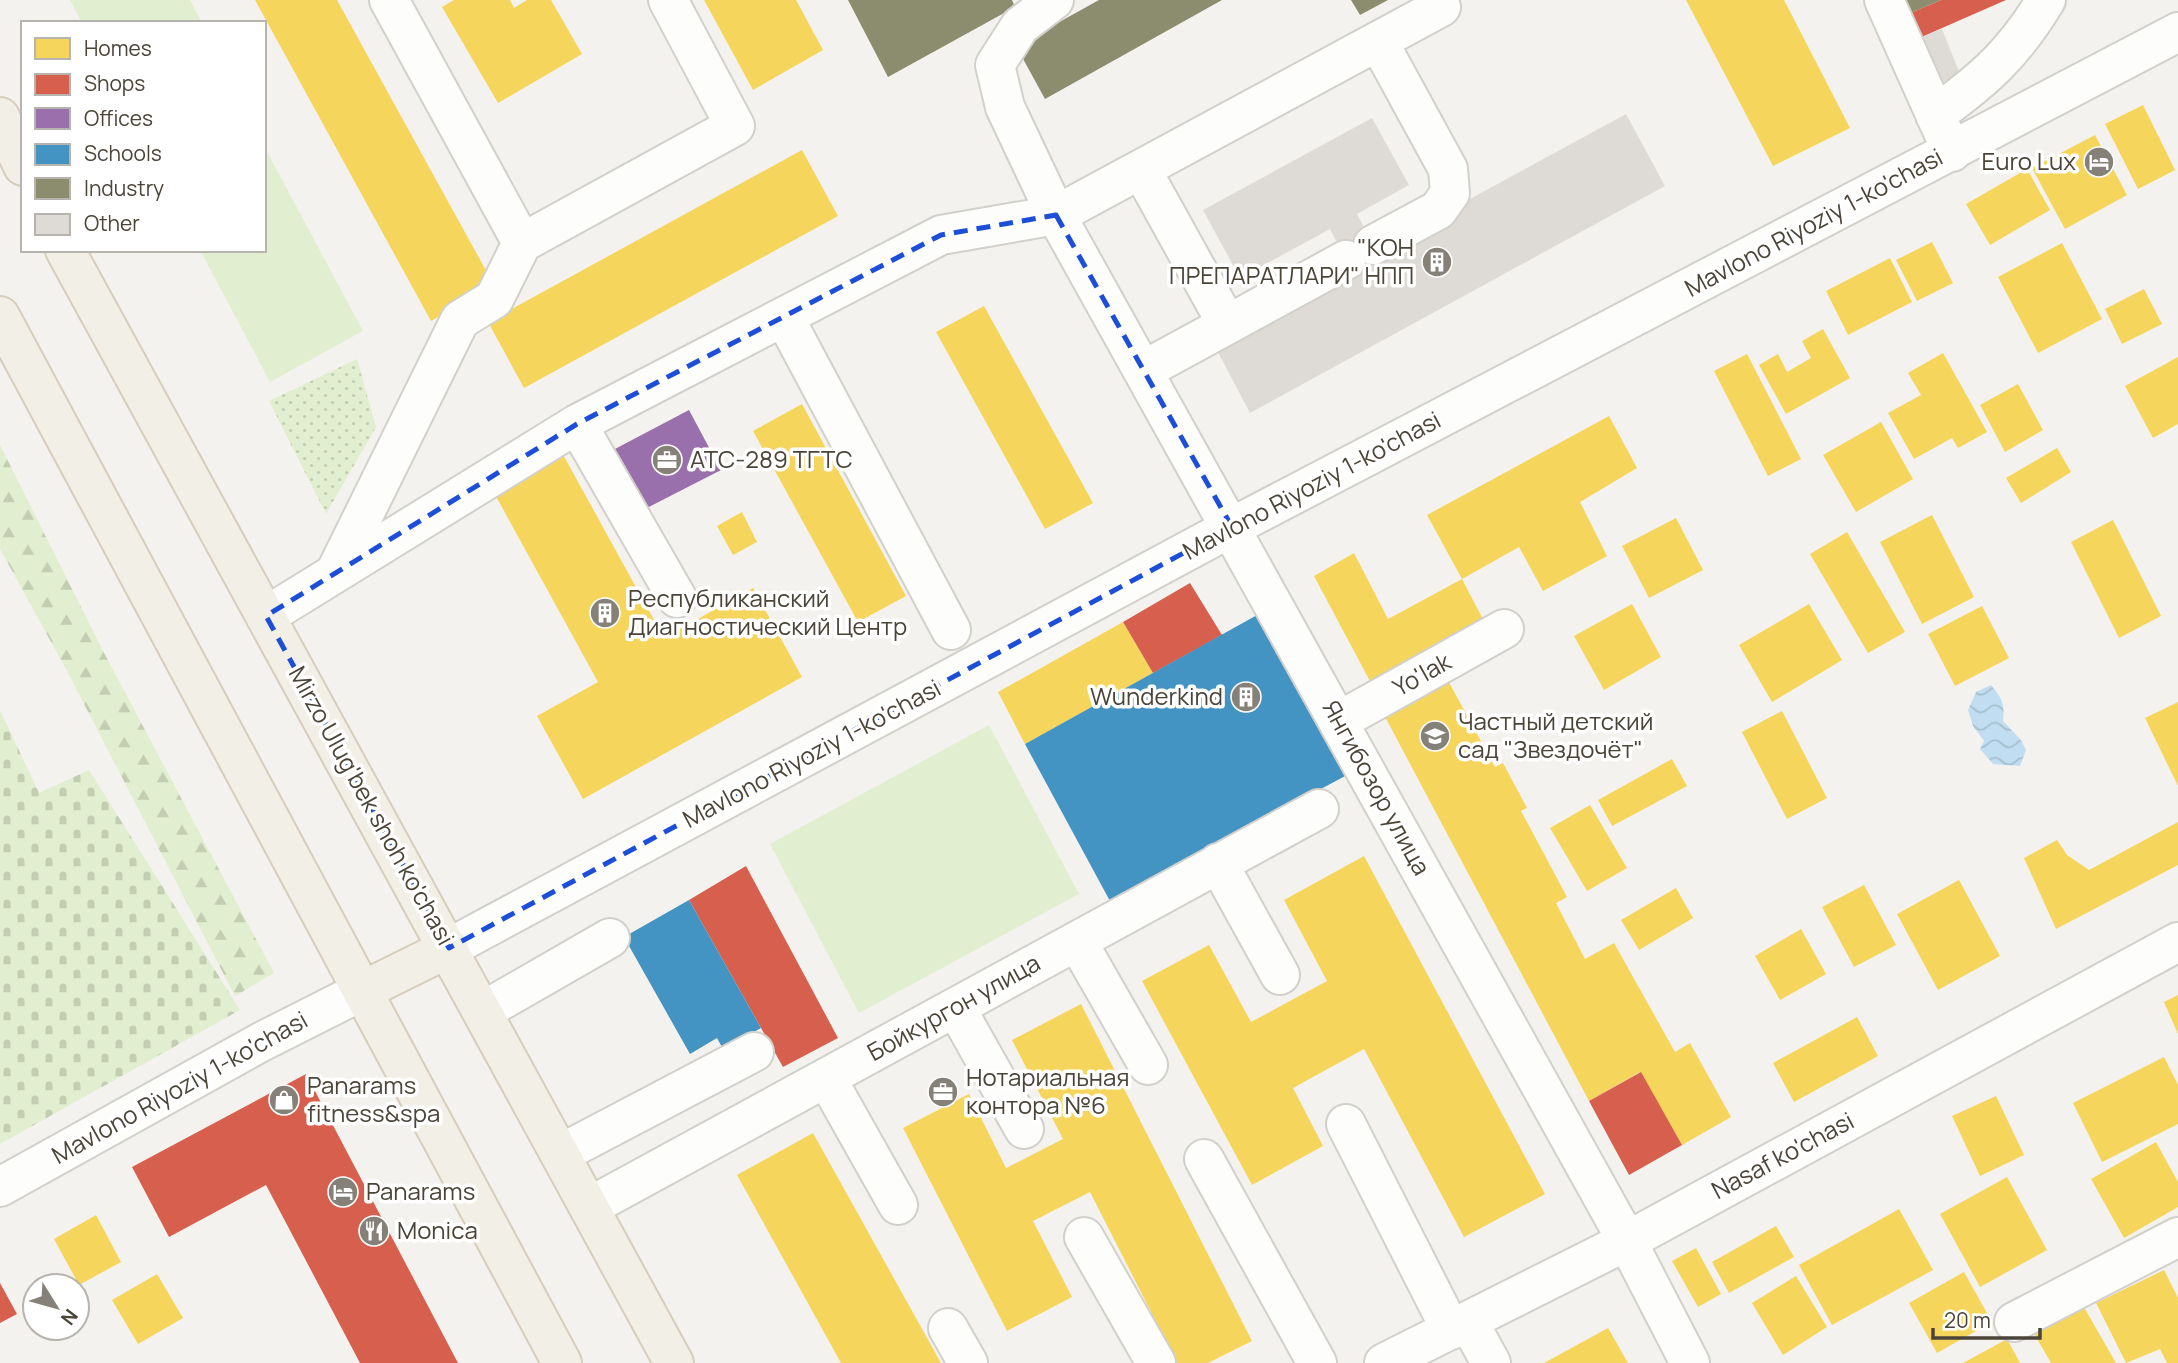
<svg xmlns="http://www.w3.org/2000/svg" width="2178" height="1363" font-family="Manrope,sans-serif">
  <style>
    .green { fill: #e1eecf }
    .forest { fill: url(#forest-firs) }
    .cemetery { fill: url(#cemetery-stones) }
    .park { fill: url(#park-dots) }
    .water { fill: url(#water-waves) }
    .homes { fill: #f6d55c }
    .shops { fill: #d6604d }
    .offices { fill: #9970ab }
    .schools { fill: #4393c3 }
    .industry { fill: #8c8c6e }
    .building { fill: #dedbd6 }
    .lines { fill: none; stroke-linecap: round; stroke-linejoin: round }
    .minor-casing { stroke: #d2d0cb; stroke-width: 42 }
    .major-casing { stroke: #d6cebb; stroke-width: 42 }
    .minor { stroke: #fdfdfc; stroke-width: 38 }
    .major { stroke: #f2efe6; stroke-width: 38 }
    .marked { fill: none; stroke: #1d4ed8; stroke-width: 5; stroke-dasharray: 14 9; stroke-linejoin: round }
    .labels { text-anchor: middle; stroke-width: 7; stroke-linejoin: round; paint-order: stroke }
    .poi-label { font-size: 24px; fill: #4b4439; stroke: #fff; text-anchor: start }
    .street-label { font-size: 24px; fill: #4b4439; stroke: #fff }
  </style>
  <defs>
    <pattern id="forest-firs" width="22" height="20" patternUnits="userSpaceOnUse" patternTransform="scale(1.75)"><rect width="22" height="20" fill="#e1eecf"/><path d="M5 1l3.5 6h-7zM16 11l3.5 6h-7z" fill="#c3cdb2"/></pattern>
    <pattern id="cemetery-stones" width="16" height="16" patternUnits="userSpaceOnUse" patternTransform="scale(1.75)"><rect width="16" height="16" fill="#e1eecf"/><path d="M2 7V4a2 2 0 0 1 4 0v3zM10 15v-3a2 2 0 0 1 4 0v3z" fill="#c3cdb2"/></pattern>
    <pattern id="park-dots" width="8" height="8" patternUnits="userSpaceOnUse" patternTransform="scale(1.75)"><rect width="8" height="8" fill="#e1eecf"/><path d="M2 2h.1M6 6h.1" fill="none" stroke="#c3cdb2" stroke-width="1.8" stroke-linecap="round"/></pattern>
    <pattern id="water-waves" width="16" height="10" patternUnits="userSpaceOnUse" patternTransform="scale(1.75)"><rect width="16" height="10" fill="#c0ddf1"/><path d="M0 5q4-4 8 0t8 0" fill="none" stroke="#a6bfcf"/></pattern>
  </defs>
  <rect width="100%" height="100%" fill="#f4f2ee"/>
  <path class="green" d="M70,0H190L202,23H82Z
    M264,146L363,331L270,382L200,250H264Z
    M989,725L1079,894L859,1013L770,844Z"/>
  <path class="forest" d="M0,445L102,649L274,973L235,996L67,671L0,549Z"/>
  <path class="cemetery" d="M0,710L39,793L89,770L240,1010L0,1144Z"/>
  <path class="park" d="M357,359L376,427L326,514L269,401Z"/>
  <path class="water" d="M1991,685C2002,698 2005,704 2003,721L2021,740L2026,750L2020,766L1993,764L1980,749L1984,741L1973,726L1968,710L1976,692Z"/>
  <path class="homes" d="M255,0H337L494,285L431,321Z
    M454,0H510L514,8L527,0H551L582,54L498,103L442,7Z
    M704,0H796L823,50L753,90Z
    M1686,0H1784L1850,128L1773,166Z
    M2143,105L2175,170L2138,189L2105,124Z
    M2095,135L2127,195L2065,229L2032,168Z
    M802,150L838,216L524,388L488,322Z
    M2027,169L2050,210L1990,245L1966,204Z
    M1932,242L1953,283L1917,301L1896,260Z
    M2062,243L2102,319L2038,353L1998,277Z
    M1890,258L1912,302L1848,335L1826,291Z
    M2144,289L2162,324L2122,344L2105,309Z
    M984,306L1093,503L1045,529L936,332Z
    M1823,329L1850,378L1786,414L1759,365L1778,354L1787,372L1811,358L1802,341Z
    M1943,353L1987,432L1958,448L1952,438L1914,459L1888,413L1921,395L1908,373Z
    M1747,354L1801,459L1768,476L1714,371Z
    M2178,357V424L2153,438L2125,386Z
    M2018,384L2043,430L2005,452L1980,405Z
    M802,404L906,596L858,622L753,431Z
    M1609,416L1637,468L1580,502L1607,556L1543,591L1519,547L1462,579L1427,515Z
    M1881,422L1913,479L1856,512L1823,455Z
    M2057,448L2071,472L2021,503L2006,478Z
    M561,451L664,638L753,588L802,677L583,799L537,716L598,682L492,489Z
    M742,512L757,542L733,555L717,526Z
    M1932,515L1974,597L1922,624L1880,542Z
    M1676,518L1703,570L1649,598L1622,546Z
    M2113,520L2161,616L2119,638L2071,542Z
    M1847,532L1905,632L1868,653L1810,554Z
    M1354,553L1388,619L1462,579L1485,623L1372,685L1314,576Z
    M1632,604L1661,657L1604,690L1574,636Z
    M1809,604L1842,660L1772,702L1739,645Z
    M1982,606L2009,658L1955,686L1928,634Z
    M1123,622L1153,673L1025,744L998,692Z
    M1445,675L1495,767L1503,763L1527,808L1521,811L1567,897L1556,903L1585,959L1614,943L1675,1052L1690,1043L1731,1117L1682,1145L1640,1072L1589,1101L1383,713Z
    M2178,702V786L2145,718Z
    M1782,711L1827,798L1787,819L1742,732Z
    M1672,759L1687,786L1612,826L1598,800Z
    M1590,805L1627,868L1587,891L1550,828Z
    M2178,822V865L2056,929L2024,858L2057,840L2067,855L2089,870Z
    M1364,856L1545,1194L1464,1237L1364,1049L1293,1088L1323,1146L1252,1185L1142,981L1209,945L1251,1022L1327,981L1284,900Z
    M1959,880L2000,956L1938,990L1897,914Z
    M1864,885L1896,945L1854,967L1822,907Z
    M1676,888L1693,918L1639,950L1621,920Z
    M1801,929L1826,974L1780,1000L1755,956Z
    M2178,995V1034L2164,1002Z
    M1081,1004L1252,1341L1208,1363H1177L1090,1192L1033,1221L1072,1297L1007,1331L903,1128L969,1094L1006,1168L1063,1139L1012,1040Z
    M1857,1017L1878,1056L1794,1102L1773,1063Z
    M2164,1057L2178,1085V1124L2102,1162L2073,1103Z
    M1996,1096L2024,1155L1980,1176L1952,1116Z
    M813,1133L941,1363H841L737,1175Z
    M2156,1142L2178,1182V1207L2124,1238L2091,1179Z
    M2007,1177L2047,1250L1980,1287L1940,1214Z
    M1899,1209L1933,1270L1832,1325L1799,1265Z
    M96,1215L121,1262L79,1285L54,1239Z
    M1776,1226L1794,1257L1729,1293L1712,1262Z
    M1696,1248L1721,1294L1698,1307L1672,1261Z
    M2164,1270L2178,1298V1363H2167L2160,1349L2126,1363L2096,1303Z
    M1964,1272L1992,1322L1937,1353L1909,1303Z
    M157,1274L183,1318L138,1344L112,1300Z
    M1796,1276L1827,1327L1783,1355L1752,1303Z
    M2081,1302L2116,1363H2051L2032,1330Z
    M1608,1328L1628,1363H1544Z
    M2007,1339L2020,1363H1963Z"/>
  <path class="shops" d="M1941,0H2006L1917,39L1908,14Z
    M1190,583L1222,635L1153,673L1123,622Z
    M746,866L838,1038L783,1067L689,900Z
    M1641,1072L1682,1145L1629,1175L1589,1101Z
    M306,1074L458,1363H360L266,1185L169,1237L132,1167Z
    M0,1283L17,1314L0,1323Z"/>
  <path class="offices" d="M689,410L721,470L643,510L613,450Z"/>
  <path class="schools" d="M1275,605L1364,766L1110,901L1025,744Z
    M689,900L761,1028L723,1049L717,1038L690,1054L624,937Z"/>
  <path class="industry" d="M848,0H1012L1015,7L888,77Z
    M1099,0H1222L1045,99L1016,46Z
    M1351,0H1388L1360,15Z
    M1902,0H1941L1908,14Z"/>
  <path class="building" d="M1942,29L1960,74L1936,85L1917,39Z
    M1626,114L1665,186L1250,413L1211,339L1348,264L1330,229L1240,278L1203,210L1372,118L1409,185L1357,214L1376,250Z"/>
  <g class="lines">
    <g class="minor-casing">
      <path id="minor" d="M389,0L522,243
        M1054,0L1020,26L995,65L1005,107L1056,215L1627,1241L1690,1363
        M1884,0L1952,152
        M1935,115C1985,79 2014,53 2046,0
        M1141,169L1227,324
        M1373,245L1438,210L1450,193L1448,169L1378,41
        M784,317L951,630
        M1144,370L1346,260
        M577,424L677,598
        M335,573L460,320L494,299L522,243L735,126L668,0
        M266,616L577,424L941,235L1056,215L1441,7
        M1339,721L1504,629
        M1218,863L1280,975
        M1077,941L1148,1065
        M449,948L1232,527L2178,32
        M956,1008L1024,1129
        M483,1011L610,938
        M827,1079L898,1205
        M1346,1124L1451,1330
        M560,1154L754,1052
        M1204,1159L1317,1363
        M0,1187L261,1042L362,991
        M589,1207L1319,809
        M1084,1237L1156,1363
        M1468,1321L1491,1363
        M2014,1322L2178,1237
        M948,1328L968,1363
        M1384,1363L1627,1241L2178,942"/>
    </g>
    <g class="major-casing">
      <path id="major" d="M0,117L23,166
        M65,250L674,1363
        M0,316L562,1363
        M362,991L449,948"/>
    </g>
    <use href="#minor" class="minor"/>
    <use href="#major" class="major"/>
  </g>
  <path class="marked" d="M1056,215L1232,527L449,948L266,616L577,424L941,235Z"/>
  <defs>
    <g id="hotel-disc" transform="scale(1.575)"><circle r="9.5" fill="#868178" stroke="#fff"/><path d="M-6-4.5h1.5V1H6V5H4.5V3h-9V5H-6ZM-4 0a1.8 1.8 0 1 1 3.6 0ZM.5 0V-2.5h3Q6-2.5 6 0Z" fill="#fff"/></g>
    <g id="building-disc" transform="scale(1.575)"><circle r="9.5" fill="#868178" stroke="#fff"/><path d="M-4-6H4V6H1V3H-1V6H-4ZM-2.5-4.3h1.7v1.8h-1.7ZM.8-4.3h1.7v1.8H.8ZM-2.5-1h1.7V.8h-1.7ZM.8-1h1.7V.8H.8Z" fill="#fff"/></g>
    <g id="office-disc" transform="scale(1.575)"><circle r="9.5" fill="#868178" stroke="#fff"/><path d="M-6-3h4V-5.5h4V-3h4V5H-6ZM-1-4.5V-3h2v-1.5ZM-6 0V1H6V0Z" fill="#fff"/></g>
    <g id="school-disc" transform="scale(1.575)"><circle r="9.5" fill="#868178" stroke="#fff"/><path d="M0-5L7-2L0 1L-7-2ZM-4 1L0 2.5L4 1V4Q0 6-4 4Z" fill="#fff"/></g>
    <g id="shop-disc" transform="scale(1.575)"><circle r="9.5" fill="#868178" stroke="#fff"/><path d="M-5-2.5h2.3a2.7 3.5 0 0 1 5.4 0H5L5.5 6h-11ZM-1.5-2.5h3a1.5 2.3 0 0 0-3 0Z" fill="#fff"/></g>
    <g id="restaurant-disc" transform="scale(1.575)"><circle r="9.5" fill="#868178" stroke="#fff"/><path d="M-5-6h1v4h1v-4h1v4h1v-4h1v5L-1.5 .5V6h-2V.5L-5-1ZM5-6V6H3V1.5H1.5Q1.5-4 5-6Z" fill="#fff"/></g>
  </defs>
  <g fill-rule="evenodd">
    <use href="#hotel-disc" x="2099" y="162"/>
    <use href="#building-disc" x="1437" y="262"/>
    <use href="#office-disc" x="667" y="460"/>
    <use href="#building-disc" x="605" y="613"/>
    <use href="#building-disc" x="1246" y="697"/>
    <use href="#school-disc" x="1435" y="736"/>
    <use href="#office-disc" x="943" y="1092"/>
    <use href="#shop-disc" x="284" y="1100"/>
    <use href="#hotel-disc" x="343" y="1192"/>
    <use href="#restaurant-disc" x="374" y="1231"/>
  </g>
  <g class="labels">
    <g class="poi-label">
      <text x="2076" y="170" text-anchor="end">Euro Lux</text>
      <text x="1414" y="256" text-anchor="end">"КОН<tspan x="1414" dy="28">ПРЕПАРАТЛАРИ" НПП</tspan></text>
      <text x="690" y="468">АТС-289 ТГТС</text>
      <text x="628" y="607">Республиканский<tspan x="628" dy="28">Диагностический Центр</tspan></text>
      <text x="1223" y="705" text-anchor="end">Wunderkind</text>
      <text x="1458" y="730">Частный детский<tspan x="1458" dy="28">сад "Звездочёт"</tspan></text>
      <text x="966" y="1086">Нотариальная<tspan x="966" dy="28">контора №6</tspan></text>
      <text x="307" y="1094">Panarams<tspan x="307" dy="28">fitness&amp;spa</tspan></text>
      <text x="366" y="1200">Panarams</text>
      <text x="397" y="1239">Monica</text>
    </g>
    <g class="street-label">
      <text transform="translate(1814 223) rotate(-28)" y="8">Mavlono Riyoziy 1-ko'chasi</text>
      <text transform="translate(1312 486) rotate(-28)" y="8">Mavlono Riyoziy 1-ko'chasi</text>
      <text transform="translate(1422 675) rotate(-29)" y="8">Yo'lak</text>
      <text transform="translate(812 754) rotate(-28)" y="8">Mavlono Riyoziy 1-ko'chasi</text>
      <text transform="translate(1376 788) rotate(61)" y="8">Янгибозор улица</text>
      <text transform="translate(371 806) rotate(61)" y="8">Mirzo Ulug'bek shoh ko'chasi</text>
      <text transform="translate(954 1008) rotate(-29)" y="8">Бойкургон улица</text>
      <text transform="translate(180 1088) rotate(-29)" y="8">Mavlono Riyoziy 1-ko'chasi</text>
      <text transform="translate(1783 1156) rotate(-28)" y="8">Nasaf ko'chasi</text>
    </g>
  </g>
  <rect x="21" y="21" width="245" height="231" fill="#ffffff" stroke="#b7b4b0" stroke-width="2"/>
  <rect x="35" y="38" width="35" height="21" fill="#f6d55c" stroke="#b7b4b0" stroke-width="2"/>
  <text x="84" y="56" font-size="21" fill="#4b4439">Homes</text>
  <rect x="35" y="74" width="35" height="21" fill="#d6604d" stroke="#b7b4b0" stroke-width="2"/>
  <text x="84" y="91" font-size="21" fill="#4b4439">Shops</text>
  <rect x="35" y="108" width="35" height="21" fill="#9970ab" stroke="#b7b4b0" stroke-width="2"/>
  <text x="84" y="126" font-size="21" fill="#4b4439">Offices</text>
  <rect x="35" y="144" width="35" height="21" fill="#4393c3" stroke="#b7b4b0" stroke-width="2"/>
  <text x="84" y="161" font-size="21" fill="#4b4439">Schools</text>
  <rect x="35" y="178" width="35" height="21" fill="#8c8c6e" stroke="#b7b4b0" stroke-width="2"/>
  <text x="84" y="196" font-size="21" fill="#4b4439">Industry</text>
  <rect x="35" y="214" width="35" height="21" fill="#dedbd6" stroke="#b7b4b0" stroke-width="2"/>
  <text x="84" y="231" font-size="21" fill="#4b4439">Other</text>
  <g transform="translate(56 1307) rotate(127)"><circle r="33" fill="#ffffff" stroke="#b7b4b0" stroke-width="2"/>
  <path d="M0-5L12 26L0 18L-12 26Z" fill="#868178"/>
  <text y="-10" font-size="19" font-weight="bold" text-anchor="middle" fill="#4b4439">N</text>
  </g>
  <path d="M1933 1328v10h107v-10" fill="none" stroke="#4b4439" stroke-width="3.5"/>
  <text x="1944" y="1328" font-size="21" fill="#4b4439" stroke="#ffffff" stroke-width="5" paint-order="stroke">20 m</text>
</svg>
